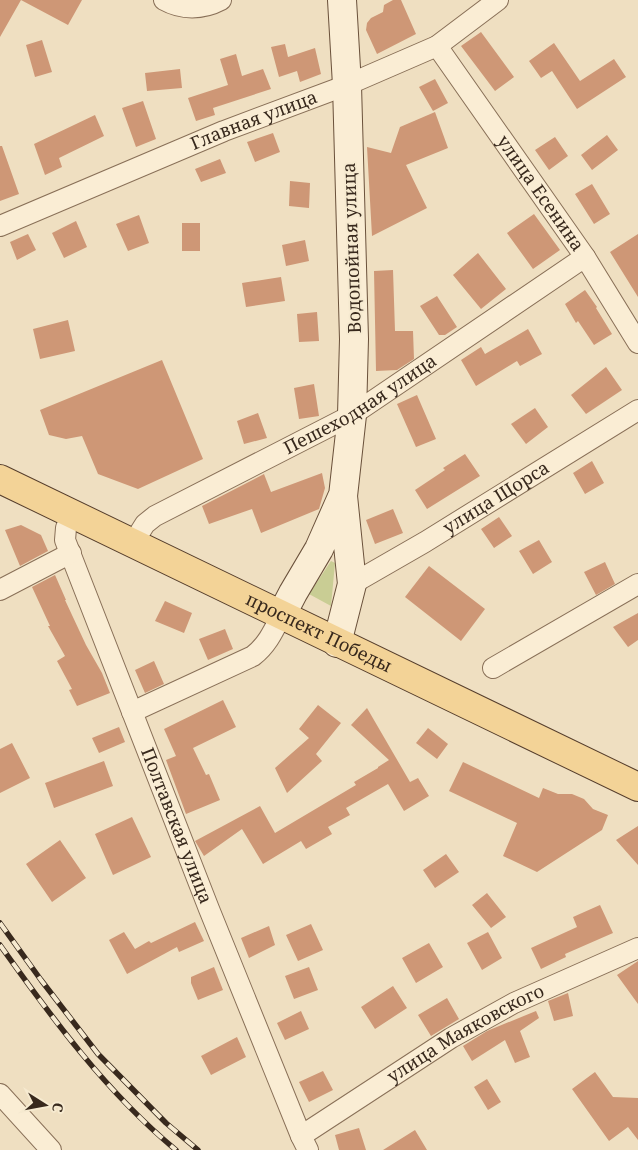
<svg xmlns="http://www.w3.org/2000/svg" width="638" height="1150" font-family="'Noto Serif',serif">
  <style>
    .green { fill: #c9cd94 }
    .building { fill: #ce9776 }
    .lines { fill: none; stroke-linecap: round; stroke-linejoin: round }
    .street-casing { stroke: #897058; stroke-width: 22 }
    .secondary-casing { stroke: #6a513b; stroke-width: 30 }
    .primary-casing { stroke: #563e2c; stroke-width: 30 }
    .street { stroke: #faedd4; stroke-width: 20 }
    .secondary { stroke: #faedd4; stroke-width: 28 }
    .primary { stroke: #f3d397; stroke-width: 28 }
    .rail-casing { stroke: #38291d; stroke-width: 5.5 }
    .rail { stroke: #f6ead0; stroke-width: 4; stroke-dasharray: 11; stroke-linecap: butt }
    .labels { text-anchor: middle; stroke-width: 4; stroke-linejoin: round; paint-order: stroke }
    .street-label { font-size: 18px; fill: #38291d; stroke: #f6ead0 }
  </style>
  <rect width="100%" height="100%" fill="#efdfc1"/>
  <path class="green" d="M331,561L335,563L331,606L309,594Z"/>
  <path class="building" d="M0,0H21L0,37Z
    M21,0H82L68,25Z
    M393,0H401L416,34L377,54L366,30L367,23L371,18L383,12L384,5Z
    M481,32L514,77L495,91L461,46Z
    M42,40L52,72L35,77L26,45Z
    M554,43L580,81L614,59L626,77L577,109L552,71L541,78L529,61Z
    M285,44L288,57L315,48L321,74L300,82L297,71L279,77L271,47Z
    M236,54L242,76L263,69L271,89L213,108L215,115L196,121L188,98L228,85L220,59Z
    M180,69L182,88L147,91L145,73Z
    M435,79L448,103L433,111L419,87Z
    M143,101L156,139L136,147L122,108Z
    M435,112L448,148L406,165L427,208L372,236L367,147L391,153L400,127Z
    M95,115L104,136L59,158L62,167L45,175L34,144Z
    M273,133L280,152L255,162L247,142Z
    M607,135L618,150L592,170L581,155Z
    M555,137L568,156L549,170L535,150Z
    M0,146H2L19,194L0,201Z
    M220,159L226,173L201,182L195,169Z
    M290,181L310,183L309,208L289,206Z
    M592,184L610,214L594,224L575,194Z
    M534,214L560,250L533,269L507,233Z
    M139,215L149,243L128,251L116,224Z
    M76,221L87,247L64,258L52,233Z
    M182,223H200V251H182Z
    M28,234L36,250L17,260L10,242Z
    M638,234V297L610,252Z
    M305,240L309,261L286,266L282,245Z
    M478,253L506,289L481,309L453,275Z
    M393,270L395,331H413L414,359L397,370L376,371L374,271Z
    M281,277L285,301L246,307L242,283Z
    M585,290L597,307L596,308L612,334L594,345L578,321L576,323L565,304Z
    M437,296L457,327L445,335H439L420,306Z
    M317,312L319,341L299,342L297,314Z
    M68,320L75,351L40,359L33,329Z
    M528,329L542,354L520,366L517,361L476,386L461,360L481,347L485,354Z
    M162,360L203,459L138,489L98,474L82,436L66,439L49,435L40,410Z
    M606,367L622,390L586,414L571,395Z
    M314,384L319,416L299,419L294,388Z
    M417,395L436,439L416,447L397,404Z
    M535,408L548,427L526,444L511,424Z
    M258,413L267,438L244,444L237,421Z
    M465,454L480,476L427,509L415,490L445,470L443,468Z
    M592,461L604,483L585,494L573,473Z
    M322,473L325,488L319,509L261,533L252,509L209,524L202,506L264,474L271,492Z
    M393,509L403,533L375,544L366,520Z
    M499,517L512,536L494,548L481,529Z
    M21,525L41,535L48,551L20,566L5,530Z
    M539,540L552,562L533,574L519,551Z
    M605,562L615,584L596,595L584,572Z
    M429,566L485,609L461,641L405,597Z
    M55,575L66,600H65L86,645L102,673L110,693L77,706L69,690L72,689L57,661L65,656L48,626H50L32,587Z
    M165,601L192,613L184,633L155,621Z
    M638,613V640L628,647L613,627Z
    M225,629L233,649L208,660L199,639Z
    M154,661L164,684L145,693L135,670Z
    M223,700L236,727L193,748L206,775L209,774L220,800L186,814L166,760L176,756L164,729Z
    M318,705L341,723L316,754L322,761L287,793L275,768L309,738L299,729Z
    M367,708L410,782L418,778L429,796L404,811L388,784L346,808L350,815L328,827L332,834L306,849L301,841L263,864L242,829L204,856L195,841L260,806L275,833L356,785L354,782L378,768V767L389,760L351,725Z
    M119,727L125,742L99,753L92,738Z
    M428,728L448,744L437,759L416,743Z
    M12,743L30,778L0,793V749Z
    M104,761L113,786L54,808L45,783Z
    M463,762L539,798L543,788L558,794H572L584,799L593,809L608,815L602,830L537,872L503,856L517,823L449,791Z
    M132,817L151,857L113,875L95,834Z
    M638,826V865L616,840Z
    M60,840L86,878L52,902L26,864Z
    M446,854L459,872L435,888L423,870Z
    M487,893L506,917L491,928L472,905Z
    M600,905L613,933L565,954L566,957L541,969L531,948L577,927L573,917Z
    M195,922L204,941L179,952L177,947L127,974L109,940L124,932L135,949L149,941L151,943Z
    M311,924L323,950L298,961L286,935Z
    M269,926L275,945L249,958L241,938Z
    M488,932L502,958L482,970L467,943Z
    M429,943L443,967L416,983L402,958Z
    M638,961V1004L617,975Z
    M214,967L223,990L198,1000L191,983V977Z
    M309,967L318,990L294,999L285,976Z
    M393,986L407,1008L375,1029L361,1007Z
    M568,993L573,1016L554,1021L548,1001Z
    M447,998L459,1019L431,1036L418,1015Z
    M301,1011L309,1029L285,1040L277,1023Z
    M536,1011L539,1018L520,1031L530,1057L515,1063L505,1040L472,1061L463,1046L487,1031Z
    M237,1037L246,1057L211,1075L201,1056Z
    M323,1071L333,1090L309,1102L299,1082Z
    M595,1072L613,1097L638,1098V1140L628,1127L609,1141L572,1089Z
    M487,1079L501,1102L488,1110L474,1087Z
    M359,1128L366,1150H339L335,1135Z
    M415,1130L427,1150H383Z"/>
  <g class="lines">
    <g class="street-casing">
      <g id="street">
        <path d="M164,0C182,10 202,10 221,0"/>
        <path id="s1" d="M437,46L585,257L638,343"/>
        <path id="s2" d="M0,226L224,131L347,85L437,46L498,0"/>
        <path id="s3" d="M72,514L66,528L65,540L209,909L301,1136L308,1150"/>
        <path id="s4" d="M133,543L145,524L155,516L352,415L585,257"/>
        <path id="s5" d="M352,584L425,542L638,410"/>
        <path d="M0,590L71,553"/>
        <path d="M493,668L638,584"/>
        <path d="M132,712L253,656C267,645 273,632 281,616"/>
        <path d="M0,1094L51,1150"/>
        <path id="s6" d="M301,1136L451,1038L514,1003L638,948"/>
      </g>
    </g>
    <g class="secondary-casing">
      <path id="secondary" d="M281,616L293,593L319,549L342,497
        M337,643L352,584L343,496L352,415L354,339L347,85L342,0"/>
    </g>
    <g class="primary-casing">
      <g id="primary">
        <path id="s7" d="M0,479L638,787"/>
      </g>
    </g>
    <use href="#street" class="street"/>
    <use href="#secondary" class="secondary"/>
    <use href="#primary" class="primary"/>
    <g class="rail-casing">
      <path id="rail" d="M0,923L41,980L98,1054L166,1123L198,1150
        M0,945C52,1018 106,1092 176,1150"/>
    </g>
    <use href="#rail" class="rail"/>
  </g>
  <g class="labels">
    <g class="street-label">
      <text dy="6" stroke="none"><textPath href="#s2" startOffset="275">Главная улица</textPath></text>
      <text dy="6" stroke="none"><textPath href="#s1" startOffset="180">улица Есенина</textPath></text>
      <text transform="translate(352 248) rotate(-92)" y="6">Водопойная улица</text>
      <text dy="6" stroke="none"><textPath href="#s4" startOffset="269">Пешеходная улица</textPath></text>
      <text dy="6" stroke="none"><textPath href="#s5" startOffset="168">улица Щорса</textPath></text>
      <text dy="6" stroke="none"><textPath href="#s7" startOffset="354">проспект Победы</textPath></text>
      <text dy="6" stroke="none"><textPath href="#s3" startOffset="334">Полтавская улица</textPath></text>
      <text dy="6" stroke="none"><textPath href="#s6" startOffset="194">улица Маяковского</textPath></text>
    </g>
  </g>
  <g transform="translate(45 1105) rotate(101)" stroke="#f6ead0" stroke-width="4" paint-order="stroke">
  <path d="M0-4L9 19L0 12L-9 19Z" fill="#38291d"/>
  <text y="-8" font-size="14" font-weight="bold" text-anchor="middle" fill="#38291d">С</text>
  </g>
</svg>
